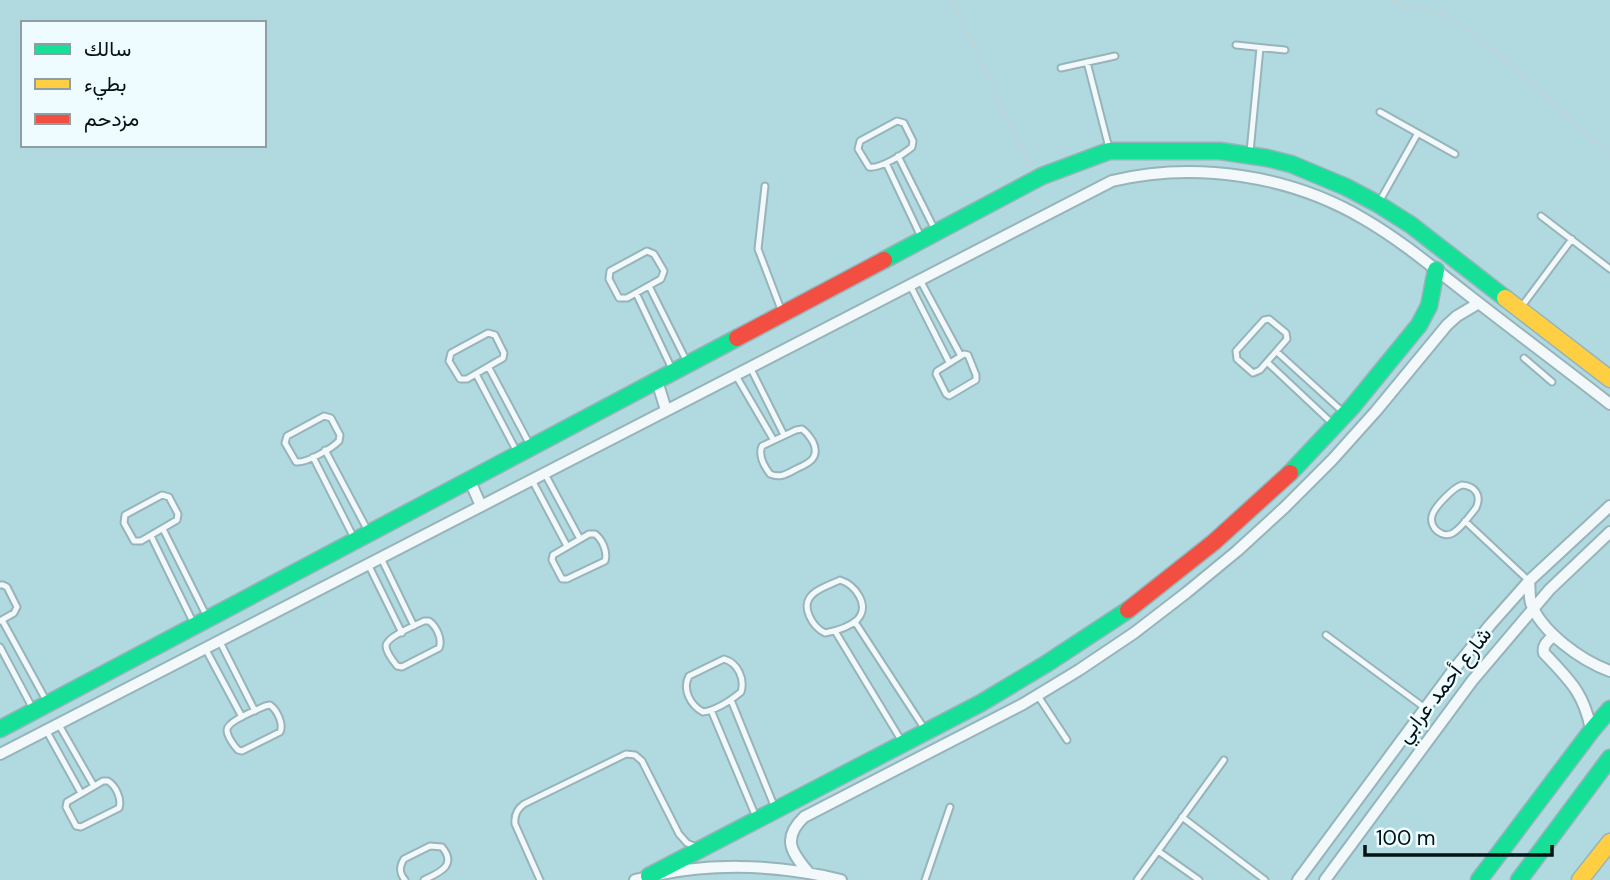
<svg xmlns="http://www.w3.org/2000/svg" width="1610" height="880" font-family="'DM Sans',Vazirmatn,sans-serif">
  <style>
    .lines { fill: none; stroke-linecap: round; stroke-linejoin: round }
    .lane-casing { stroke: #96b4ba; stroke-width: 9 }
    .street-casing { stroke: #96b4ba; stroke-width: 14 }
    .fast-casing { stroke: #96b4ba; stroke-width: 19 }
    .slow-casing { stroke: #96b4ba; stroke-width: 19 }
    .jam-casing { stroke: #96b4ba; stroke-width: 19 }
    .path { stroke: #c5d0d3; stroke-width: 2.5; stroke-dasharray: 3.5 3.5; stroke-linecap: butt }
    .lane { stroke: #f3f9fa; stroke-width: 5 }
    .street { stroke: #f3f9fa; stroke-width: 10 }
    .fast { stroke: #16e098; stroke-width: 16 }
    .slow { stroke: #ffcf43; stroke-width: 16 }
    .jam { stroke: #f24e42; stroke-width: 16 }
    .labels { text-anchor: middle; stroke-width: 5; stroke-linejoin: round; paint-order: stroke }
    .street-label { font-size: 21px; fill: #001215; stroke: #eefcff }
  </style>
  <rect width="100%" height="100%" fill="#b1d9e0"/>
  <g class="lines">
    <g class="lane-casing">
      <path id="lane" d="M1236,45L1285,50
        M1087,62L1109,148
        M1061,68L1115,56
        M1380,112L1455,154
        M897,121L904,123L913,141L912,147C904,154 880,169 869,167L858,149L860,141Z
        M1250,152L1260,48
        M898,156L935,230
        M886,163L922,239
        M765,186L758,249L782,312
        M1378,204L1418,133
        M1541,216L1610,269
        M647,251L654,254L664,271L661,279L627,298H619L609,279L610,271Z
        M920,280L961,356L964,354L968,355L976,375V380L949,396L946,394L936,374L937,371L961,356
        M910,285L949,362
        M649,286L687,362
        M636,293L672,369
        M1522,306L1572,239
        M1269,319L1286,333L1287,339L1260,370L1253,373L1237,359L1236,351L1264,320Z
        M488,333L495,335L504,353L503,358L467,379H460L449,361L451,353Z
        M1277,352L1343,412
        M1524,358L1552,382
        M1267,362L1334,425
        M750,367L784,435
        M489,368L530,445
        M476,374L517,452
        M735,374L773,439
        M324,416L331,418L340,435L339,441C331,449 307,463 296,462L285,443L287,436Z
        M802,429C808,433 809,436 813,442C820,457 810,463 798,468C788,473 781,479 770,474C764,466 758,455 762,446L796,430Z
        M325,450L368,531
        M313,457L354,538
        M545,474L580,539
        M532,480L567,546
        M1462,485C1475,486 1482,495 1476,508C1470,515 1462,528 1453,533C1443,539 1429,528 1432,516C1434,507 1454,487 1462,485Z
        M162,495L169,497L178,514L177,520L141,541H134L124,523L125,515Z
        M1465,521L1529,581
        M163,529L207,617
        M589,534H595C602,539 608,552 605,561L567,579H562L552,560L553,555Z
        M151,536L194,624
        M381,558L414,626
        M368,564L402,633
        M840,580C855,585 871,605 857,620C849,627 836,631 825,633C813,627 799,606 813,594C819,588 832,584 840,580Z
        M0,585H3L7,587L17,607L14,613L0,621
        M2,620L47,702
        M424,621H429C436,626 443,639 439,648L402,667L397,666C393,661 386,652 386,646C386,637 416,625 424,621Z
        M855,622L924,728
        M835,631L901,740
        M1326,635L1425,708
        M220,642L255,711
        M0,647L33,709
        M205,648L242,717
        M724,659C738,663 745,679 741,692C730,701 717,710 703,712C690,705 682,689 689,676Z
        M1038,696L1067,740
        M731,700L775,808
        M270,705C277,710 284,724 280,732L242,751L238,750C234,746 227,736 227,730C227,721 257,710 265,706Z
        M711,710L756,817
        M59,725L94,786
        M46,730L81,793
        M103,781H108C116,786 122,799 119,808L81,827L76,826L66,807L67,802Z
        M1182,817L1265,880
        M1158,851L1199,880
        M405,880C399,873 399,867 404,859L430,846L442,847C458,866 438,873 424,880
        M540,880L515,824C514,815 517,809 524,804L626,754L635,755L642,761L679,834L687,843L696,847
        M925,880L950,807
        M1137,880L1224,760"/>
    </g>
    <g class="street-casing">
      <path id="street" d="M657,381L666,410
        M470,481L481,506
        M1529,581C1530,588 1529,596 1531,603C1541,632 1582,661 1610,671
        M1553,636C1548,641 1542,645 1544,653C1569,680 1583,691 1591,729
        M0,754L1112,181C1195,161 1290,175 1364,219C1402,241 1436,270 1471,297C1517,333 1564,368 1610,404
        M809,873C792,853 781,839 804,817L1023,704L1079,670L1134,633L1186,593L1237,551L1285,507L1332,460L1376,411L1447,325L1457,316L1479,303
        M635,880C702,862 774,863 841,880
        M1298,880L1455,668L1490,625L1529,581L1610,506
        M1325,880L1472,681L1550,589L1610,532"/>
    </g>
    <g class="fast-casing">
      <path id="fast" d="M884,260L1042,176L1109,151H1220L1267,158L1291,164L1346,187L1378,204L1411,225L1505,298
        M1290,473L1352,407L1419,325L1429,306L1436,270
        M0,729L737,338
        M649,876L981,703L1046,664L1128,610
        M1479,880L1592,730L1610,709
        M1519,880L1610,758"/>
    </g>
    <g class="slow-casing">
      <path id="slow" d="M1505,298L1610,379
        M1580,880L1610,842"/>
    </g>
    <g class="jam-casing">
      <path id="jam" d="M737,338L884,260
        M1128,610L1214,542L1290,473"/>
    </g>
    <path class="path" d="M952,0L1031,168
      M1391,0L1406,7L1443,14L1466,27L1519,72L1610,156"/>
    <use href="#lane" class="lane"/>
    <use href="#street" class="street"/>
    <use href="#fast" class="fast"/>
    <use href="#slow" class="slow"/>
    <use href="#jam" class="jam"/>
  </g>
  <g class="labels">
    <g class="street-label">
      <text transform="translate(1444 685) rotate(-52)" y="7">شارع أحمد عرابي</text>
    </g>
  </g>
  <rect x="21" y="21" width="245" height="126" fill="#eefcff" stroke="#8f9ea1" stroke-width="2"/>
  <rect x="35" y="44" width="35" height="10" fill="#16e098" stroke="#8f9ea1" stroke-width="2"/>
  <text x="84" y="56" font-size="21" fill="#001215">سالك</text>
  <rect x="35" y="79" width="35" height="10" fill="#ffcf43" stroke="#8f9ea1" stroke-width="2"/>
  <text x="84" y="91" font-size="21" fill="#001215">بطيء</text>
  <rect x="35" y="114" width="35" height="10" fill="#f24e42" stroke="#8f9ea1" stroke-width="2"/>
  <text x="84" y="126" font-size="21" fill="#001215">مزدحم</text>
  <path d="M1365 845v10h187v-10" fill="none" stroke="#001215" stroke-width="3.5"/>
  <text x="1376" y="845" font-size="21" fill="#001215" stroke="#eefcff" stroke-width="5" paint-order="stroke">100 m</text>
</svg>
